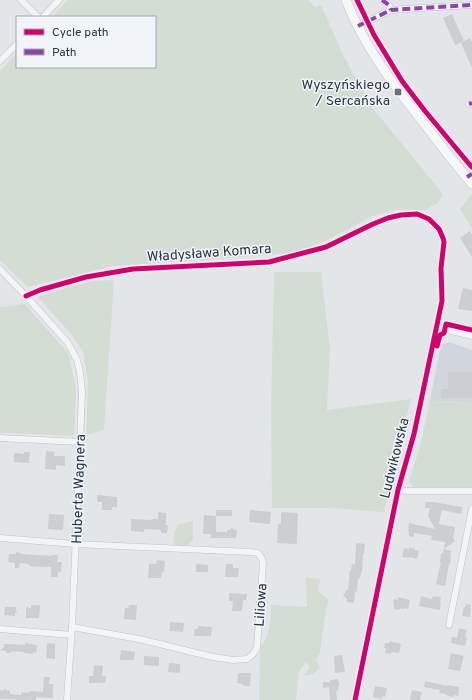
<svg xmlns="http://www.w3.org/2000/svg" width="472" height="700" font-family="Overpass,sans-serif">
  <style>
    .built { fill: #d1d6dc }
    .green { fill: #d4ddd3 }
    .building { fill: #ccced1 }
    .lines { fill: none; stroke-linecap: round; stroke-linejoin: round }
    .street-casing { stroke: #c1c4c7; stroke-width: 7 }
    .secondary-casing { stroke: #c1c4c7; stroke-width: 10 }
    .street { stroke: #f3f4f5; stroke-width: 6 }
    .secondary { stroke: #f6f7f7; stroke-width: 9 }
    .quiet { stroke: #8e44ad; stroke-width: 4; stroke-dasharray: 8 4; stroke-linecap: butt }
    .cycleway-casing { stroke: #f1f4f8; stroke-width: 8 }
    .cycleway { stroke: #d6006c; stroke-width: 5 }
    .poi-dot { fill: #69737e; stroke: #f1f4f8; stroke-width: 1.5 }
    .labels { text-anchor: middle; stroke-width: 3; stroke-linejoin: round; paint-order: stroke }
    .poi-label { font-size: 14px; fill: #283544; stroke: #f1f4f8; text-anchor: end }
    .street-label { font-size: 14px; fill: #283544; stroke: #f1f4f8 }
  </style>
  <rect width="100%" height="100%" fill="#e3e6e9"/>
  <path class="built" d="M449,342L472,350V402L430,401L441,345Z"/>
  <path class="green" d="M68,0H308L315,7L321,5L342,53L371,106L443,194L438,203L425,210H394L373,216L321,243L292,253L231,258L113,266L28,287L0,260V71L17,53V67H155V17H52Z
    M472,194V228L460,209Z
    M274,272H321L330,348L327,410L411,399L384,512L328,508H272L271,410Z
    M114,280L104,430L86,435L88,380L83,352L72,335L38,297L68,287L93,281Z
    M25,304L68,353L76,388L74,434L71,436L29,434L0,433V307Z
    M430,401L472,402V487H413L409,481L420,447Z
    M193,521V540L186,546L173,545L174,532L179,524Z
    M306,577L320,579L318,591L329,600L326,608L320,653L316,659L320,668L313,674L304,676L310,666L306,662L299,672L296,700H259L260,647C270,639 270,618 271,605L307,607Z"/>
  <path class="building" d="M452,14L464,41L455,45L443,18Z
    M470,38L472,42V68L461,43Z
    M470,231L472,235V257L460,238Z
    M463,288L472,290V311L458,309Z
    M448,372H472V398H441V389H448Z
    M46,451L55,452L54,456H65V466L56,465V470L45,469Z
    M24,452H30L29,463L14,462V453L24,454Z
    M97,495L117,497V507H112V510H102V502H97Z
    M426,502H433L462,507L461,514L442,510L439,524L455,527L453,538L455,541L444,549L445,542L431,540L432,536L414,533V537L409,536V532L408,531L409,523L435,529L428,516L430,508H425Z
    M216,510H232V516H216Z
    M250,510L271,512L270,524L249,522Z
    M158,512L166,513V525H168L167,533H161V530L144,529V532L131,531V519L152,520V519H158Z
    M281,512L298,513L297,544L277,543L278,524H281Z
    M49,514L64,515L63,530L48,529Z
    M204,515L216,516V532H227V530H230L232,527L234,530H237L236,538H211V534H203Z
    M356,543L365,544L364,554H363L362,572H361L360,579H358L357,592L355,591L354,603L347,602V599L343,595L345,593L346,590H348L350,570H351L352,564H355Z
    M409,547L415,549V550L419,551L417,559L410,557L409,558L402,557L404,548L409,549Z
    M444,549L451,551L450,559H451L450,564H449L445,586L436,584L441,562H440L441,553H443Z
    M16,552L21,553V554L52,556V555H58L57,562H62L61,572H58V577H51V567L29,566V564L20,563L19,568H15V563L8,562L9,554H16Z
    M157,560L165,561L164,572H162L161,578H148L149,564H156Z
    M196,564L208,565V572H196Z
    M226,564H233V568H239L238,577H225Z
    M229,593L247,594L246,600H243L242,611H232L233,601H229Z
    M421,596L432,599L433,596L441,597L440,603H441L440,610L419,606Z
    M398,597L410,600L408,609L405,608L404,609L400,608V610L394,609V604H393L394,599L398,600Z
    M466,604L471,605L470,608H471L470,617L462,616L464,607H465Z
    M31,605H40L39,618H26V607L31,608Z
    M129,605H137L136,620L124,619L125,608H128Z
    M5,607H16V610L17,612L15,613V616L4,615Z
    M170,622L184,623L183,632L170,631Z
    M198,626L212,627L211,636H194L195,629H198Z
    M459,628L467,630L465,637H467L465,646L451,643L452,637L457,638Z
    M390,641L401,644L399,653L391,652V654L385,653L386,648H384L385,643H389Z
    M25,643L37,645L36,653L33,652V654L24,653V652L11,651V653H6V651L0,650L4,647V644L25,645Z
    M47,643L55,644V659L46,658Z
    M121,650L135,652L134,660H120Z
    M451,653L464,656L460,671L448,669Z
    M342,655L345,672L335,673L334,656Z
    M144,656L159,657V666L144,665Z
    M169,663L180,664V673L168,672Z
    M94,665L103,666L102,676H106L105,683H89V676H93Z
    M238,673H251L250,686H243V684L237,683Z
    M44,677H50L49,684H53V698L36,697V700L0,699V690L3,691L5,688L7,691H10V694L21,695V692L29,693L30,691L43,692Z
    M338,679L339,685V687H338V691H336L337,700H330L329,687L323,688V682H330V680Z
    M425,681L447,686V685L459,687L458,696L455,695L453,697L448,696L446,695V694L439,693L440,690L424,687Z
    M375,686L387,688L385,697L382,696V699L373,697Z
    M412,690L422,692L420,700H410Z"/>
  <g class="lines">
    <g class="street-casing">
      <path id="street" d="M21,0L38,17
        M382,0L389,5L391,10
        M43,17L59,0
        M358,26L391,10L405,9L472,5
        M0,61L17,44
        M469,104L472,103
        M0,269L26,296L68,343L77,360L80,372L82,392L80,442L72,627L67,700
        M26,296L40,290L86,277L133,269L269,262L326,247L373,224L388,218L401,215L417,214L429,219L439,229L443,238L444,242L441,268L442,301L414,434L398,490L355,700
        M436,327L472,336
        M0,438L80,442
        M398,490L410,491H472
        M0,538L75,544L251,552L258,553L262,559L263,563L257,648L253,654L247,659L233,660L213,657L139,639L72,627
        M449,625L472,509
        M0,629L71,635"/>
    </g>
    <g class="secondary-casing">
      <path id="secondary" d="M346,0C364,47 395,87 426,126C441,146 456,165 472,184"/>
    </g>
    <use href="#street" class="street"/>
    <use href="#secondary" class="secondary"/>
    <path class="quiet" d="M382,0L389,5L391,10
      M358,26L391,10L405,9L472,5
      M469,104L472,103
      M467,177L472,174"/>
    <g class="cycleway-casing">
      <path id="cycleway" d="M357,0L374,35L402,81L425,111L470,165L472,167
        M26,296L40,290L86,277L133,269L269,262L326,247L373,224L388,218L401,215L417,214L429,219L439,229L443,238L444,242L441,268L442,301L414,434L398,490L355,700
        M437,346L440,335L444,333L446,324L472,330"/>
    </g>
    <use href="#cycleway" class="cycleway"/>
  </g>
  <rect class="poi-dot" x="394" y="88" width="8" height="8" rx="2"/>
  <g class="labels">
    <g class="poi-label">
      <text x="390" y="89">Wyszyńskiego<tspan x="390" dy="16">/ Sercańska</tspan></text>
    </g>
    <g class="street-label">
      <text transform="translate(209 252) rotate(-4)" y="5">Władysława Komara</text>
      <text transform="translate(394 458) rotate(-76)" y="5">Ludwikowska</text>
      <text transform="translate(78 489) rotate(-88)" y="5">Huberta Wagnera</text>
      <text transform="translate(260 605) rotate(-86)" y="5">Liliowa</text>
    </g>
  </g>
  <rect x="16" y="16" width="140" height="52" fill="#f1f4f8" stroke="#a1a8b0"/>
  <rect x="24" y="29" width="20" height="6" fill="#d6006c" stroke="#a1a8b0"/>
  <text x="52" y="36" font-size="12" fill="#283544">Cycle path</text>
  <rect x="24" y="49" width="20" height="6" fill="#8e44ad" stroke="#a1a8b0"/>
  <text x="52" y="56" font-size="12" fill="#283544">Path</text>
</svg>
